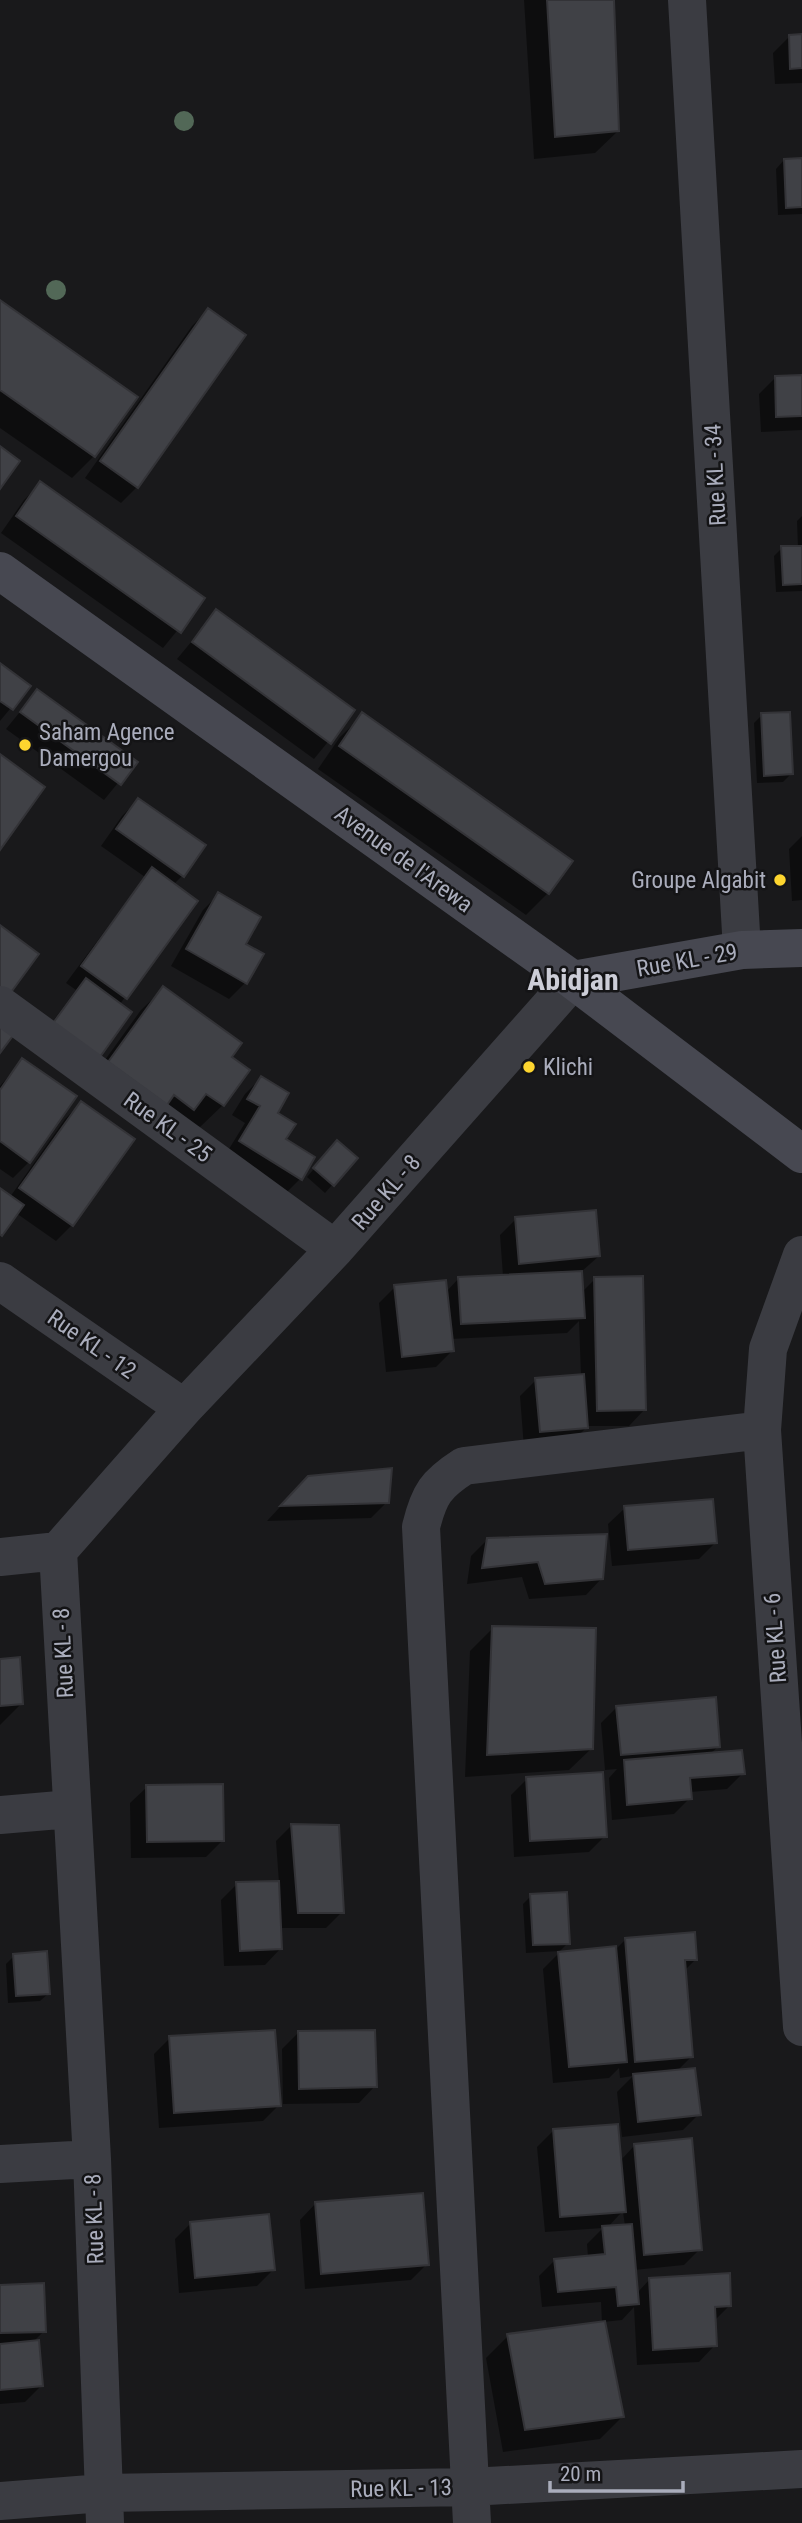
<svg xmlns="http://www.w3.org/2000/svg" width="802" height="2523" font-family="'Roboto Condensed',sans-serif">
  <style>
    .shadow { fill: #0007; fill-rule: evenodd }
    .building { fill: #404146; stroke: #333337; stroke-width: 2 }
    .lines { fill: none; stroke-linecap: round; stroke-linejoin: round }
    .street { stroke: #3b3c42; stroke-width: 38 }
    .secondary { stroke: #474851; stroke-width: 38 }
    .tree { fill: #526857 }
    .poi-dot { fill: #fdd52f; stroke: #141416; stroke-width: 2.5 }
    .labels { text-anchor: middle; stroke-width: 5; stroke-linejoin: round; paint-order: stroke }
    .street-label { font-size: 23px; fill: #aaadbc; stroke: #141416 }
    .poi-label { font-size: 23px; fill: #aaadbc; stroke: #141416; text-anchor: start }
    .district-label { font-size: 30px; font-weight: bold; fill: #cccdd7; stroke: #141416 }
  </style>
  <rect width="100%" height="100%" fill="#19191b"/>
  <path class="shadow" d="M524,0H612L618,131L595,153L534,159Z
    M802,36V83L775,84L773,53L789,37Z
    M784,160H802V214L778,215L776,169Z
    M0,302L94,456L72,478L0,428Z
    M208,310L244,336L137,487L121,503L85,478L192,326Z
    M802,377V430L761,432L759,394L775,378Z
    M40,484L203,599L163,648L1,533L24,500Z
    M802,516V591L776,592L774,556L782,548H798L797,521Z
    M216,612L353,711L314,759L177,659Z
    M0,665L29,686L0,721Z
    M37,691L135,762L104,800L6,729Z
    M363,715L548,893L526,915L318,769L340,737Z
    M762,715L791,774L783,782L757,783L754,723Z
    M138,800L182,876L173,885L195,901L120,1004L39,1040L76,990L66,983L145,877L101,846L122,816Z
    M802,836V900L792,901L789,849Z
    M219,894L244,944L262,955L245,983L229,999L171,966L203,910Z
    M164,988L230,1057L248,1070L223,1105L200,1127L87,1085L141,1010Z
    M22,1061L29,1162L13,1178L0,1169V1086Z
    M261,1078L284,1140L313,1158L300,1179L284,1195L224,1157L245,1123L232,1115L245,1094Z
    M81,1103L72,1225L56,1241L16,1213L0,1235V1190L10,1197L65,1119Z
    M329,1151L356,1158L325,1193L307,1177Z
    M516,1219L599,1256L581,1272L582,1292L595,1279L645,1409L629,1426H588L570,1444L524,1448L520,1396L536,1380L581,1376L579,1321L567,1333L451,1339L452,1351L436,1367L386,1372L379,1303L395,1287L446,1292L459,1278L503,1276L500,1235Z
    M292,1494L387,1502L371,1518L267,1521Z
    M625,1508L716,1542L699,1559L612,1566L608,1524Z
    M488,1539L602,1578L586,1595L529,1599L522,1577L467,1584L471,1556Z
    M493,1628L592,1748L569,1770L465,1777L470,1651Z
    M0,1660L21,1704L0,1725Z
    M617,1707L719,1746L710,1754L743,1773L727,1789L690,1792V1798L674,1814L612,1820L609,1778L617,1769L605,1770L601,1723Z
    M527,1779L605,1836L589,1852L514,1857L511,1795Z
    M147,1787L222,1841L206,1857L131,1858L130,1803Z
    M292,1825L342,1912L326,1928H280L281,1948L265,1965L224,1966L221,1900L237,1884L279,1883L276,1841Z
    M531,1896L568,1943L560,1951L526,1953L523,1904Z
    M626,1939L696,1959L684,1971L691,2057L676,2072L699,2114L683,2130L622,2137L617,2092L633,2076L620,2078L619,2068L609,2078L553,2083L543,1969L559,1953L617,1948Z
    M14,1956L49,1993L40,2001L8,2003L6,1964Z
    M298,2033L375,2086L359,2103L283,2104L282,2049Z
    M170,2038L279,2105L263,2121L159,2128L154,2054Z
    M553,2131L620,2161L635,2145L700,2249L684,2265L634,2270L637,2293L650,2279L729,2306L714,2321L715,2345L699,2362L637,2365L634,2307L622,2320L603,2322L622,2417L600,2439L503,2452L486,2358L508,2336L602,2323L601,2302L542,2307L539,2276L555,2260L588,2257L587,2244L603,2228L545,2232L537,2147ZM623,2212L625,2226L608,2227L619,2215Z
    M316,2203L427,2264L411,2280L305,2289L300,2220Z
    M191,2223L273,2270L257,2286L179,2293L175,2239Z
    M0,2286L44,2331L32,2343L41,2386L25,2402L0,2404Z"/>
  <path class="building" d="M547,0H614L619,131L555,137Z
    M802,34V68L790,69L789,35Z
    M802,158V207L786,208L784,159Z
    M0,300L138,397L95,457L0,390Z
    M208,308L246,335L138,488L100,461Z
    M802,375V416L776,417L775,376Z
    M0,446L20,461L0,489Z
    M40,481L205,598L181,633L16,516Z
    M781,546H802V584L783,585Z
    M216,609L355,710L331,744L192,642Z
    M0,663L31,686L13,710L0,701Z
    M37,689L138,762L121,785L20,712Z
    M362,712L573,861L549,894L339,746Z
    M790,712L793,774L764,776L761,713Z
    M0,754L45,787L0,850Z
    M138,798L206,845L184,877L116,829Z
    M152,867L198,901L127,999L81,966Z
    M218,892L261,917L246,944L264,954L247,984L186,949Z
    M0,925L39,954L9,995L0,988Z
    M86,978L132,1012L100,1057L53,1023Z
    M163,986L242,1043L232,1057L250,1070L224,1106L206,1094L194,1110L174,1095L167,1105L108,1062Z
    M0,1022L15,1033L0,1053Z
    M22,1058L77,1096L30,1163L0,1141V1090Z
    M261,1076L289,1093L278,1113L296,1124L286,1139L315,1157L302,1180L239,1141L260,1106L247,1099Z
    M81,1101L135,1139L73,1226L19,1188Z
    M337,1140L358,1158L334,1186L313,1168Z
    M0,1188L24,1205L2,1236L0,1234Z
    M596,1210L600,1256L519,1264L515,1217Z
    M582,1271L585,1318L461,1324L458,1277Z
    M643,1276L646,1410L597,1411L594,1277Z
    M446,1280L454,1351L402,1357L394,1285Z
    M584,1374L588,1428L540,1432L535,1378Z
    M392,1468L389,1503L280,1506L308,1476Z
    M713,1499L717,1543L628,1550L624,1506Z
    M607,1534L603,1579L545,1584L538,1562L482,1568L487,1538Z
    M492,1626L596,1628L593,1749L487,1755Z
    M20,1657L23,1704L0,1706V1659Z
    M716,1697L720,1747L621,1755L616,1706Z
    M742,1750L745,1774L690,1778L692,1799L627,1805L624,1760Z
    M603,1772L607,1837L530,1841L526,1777Z
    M223,1784L224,1841L147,1842L146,1785Z
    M291,1824L339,1825L344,1913H298Z
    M279,1881L282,1949L240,1951L236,1882Z
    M567,1892L570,1944L533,1945L530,1894Z
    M695,1932L697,1960H685L693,2057L635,2062L625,1938Z
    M616,1946L627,2062L569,2067L558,1952Z
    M47,1951L50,1994L16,1996L13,1954Z
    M275,2030L281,2106L174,2113L169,2036Z
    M375,2030L377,2087L299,2089L298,2031Z
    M695,2068L701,2115L638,2122L633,2074Z
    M618,2124L626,2212L560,2217L553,2129Z
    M692,2138L702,2250L644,2255L634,2144Z
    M423,2193L429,2265L321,2274L315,2202Z
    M269,2214L275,2270L195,2278L190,2222Z
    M632,2224L639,2304L618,2306L616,2287L558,2292L554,2259L605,2254L602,2226Z
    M730,2273L731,2306L715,2307L717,2346L653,2350L649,2278Z
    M44,2283L46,2332L0,2333V2285Z
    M605,2321L624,2417L525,2430L507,2334Z
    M39,2340L43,2386L0,2390V2344Z"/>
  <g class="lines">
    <path class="street" d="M687,0L742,950
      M0,1005L335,1249
      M802,1255L768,1349L762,1430L802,2027
      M0,1281L184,1408
      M0,1557L58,1551
      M0,1815L71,1809
      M0,2164L92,2159
      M0,2501L103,2493L470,2487L802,2469
      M105,2523L92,2159L58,1551L184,1408L335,1249L573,980
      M472,2523L421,1527C429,1494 436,1484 464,1466L762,1430"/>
    <path class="secondary" d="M0,571L573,980L802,1154
      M573,980L742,950L802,948"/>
  </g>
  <g class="tree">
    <circle cx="184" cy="121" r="10"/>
    <circle cx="56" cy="290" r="10"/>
  </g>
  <g class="poi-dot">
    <circle cx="25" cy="745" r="7"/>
    <circle cx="780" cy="880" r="7"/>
    <circle cx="529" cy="1067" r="7"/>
  </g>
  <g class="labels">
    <g class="street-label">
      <text transform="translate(715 475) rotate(-93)" y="8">Rue KL - 34</text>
      <text transform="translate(404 859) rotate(36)" y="8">Avenue de l'Arewa</text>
      <text transform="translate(687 960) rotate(-10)" y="8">Rue KL - 29</text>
      <text transform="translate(168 1127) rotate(36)" y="8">Rue KL - 25</text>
      <text transform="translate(386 1192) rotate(-49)" y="8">Rue KL - 8</text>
      <text transform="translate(92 1344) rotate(35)" y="8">Rue KL - 12</text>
      <text transform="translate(775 1638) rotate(-94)" y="8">Rue KL - 6</text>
      <text transform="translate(63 1653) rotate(-93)" y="8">Rue KL - 8</text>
      <text transform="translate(94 2219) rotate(-92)" y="8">Rue KL - 8</text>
      <text transform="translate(401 2488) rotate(-1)" y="8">Rue KL - 13</text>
    </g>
    <g class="poi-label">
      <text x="39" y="740">Saham Agence<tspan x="39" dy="26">Damergou</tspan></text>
      <text x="766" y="888" text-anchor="end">Groupe Algabit</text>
      <text x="543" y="1075">Klichi</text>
    </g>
    <g class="district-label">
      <text x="573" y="990">Abidjan</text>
    </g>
  </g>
  <path d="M550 2481v10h133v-10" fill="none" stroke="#aaadbc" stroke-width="3.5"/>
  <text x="560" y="2481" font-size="21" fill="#aaadbc" stroke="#141416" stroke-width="5" paint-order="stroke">20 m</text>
</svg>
